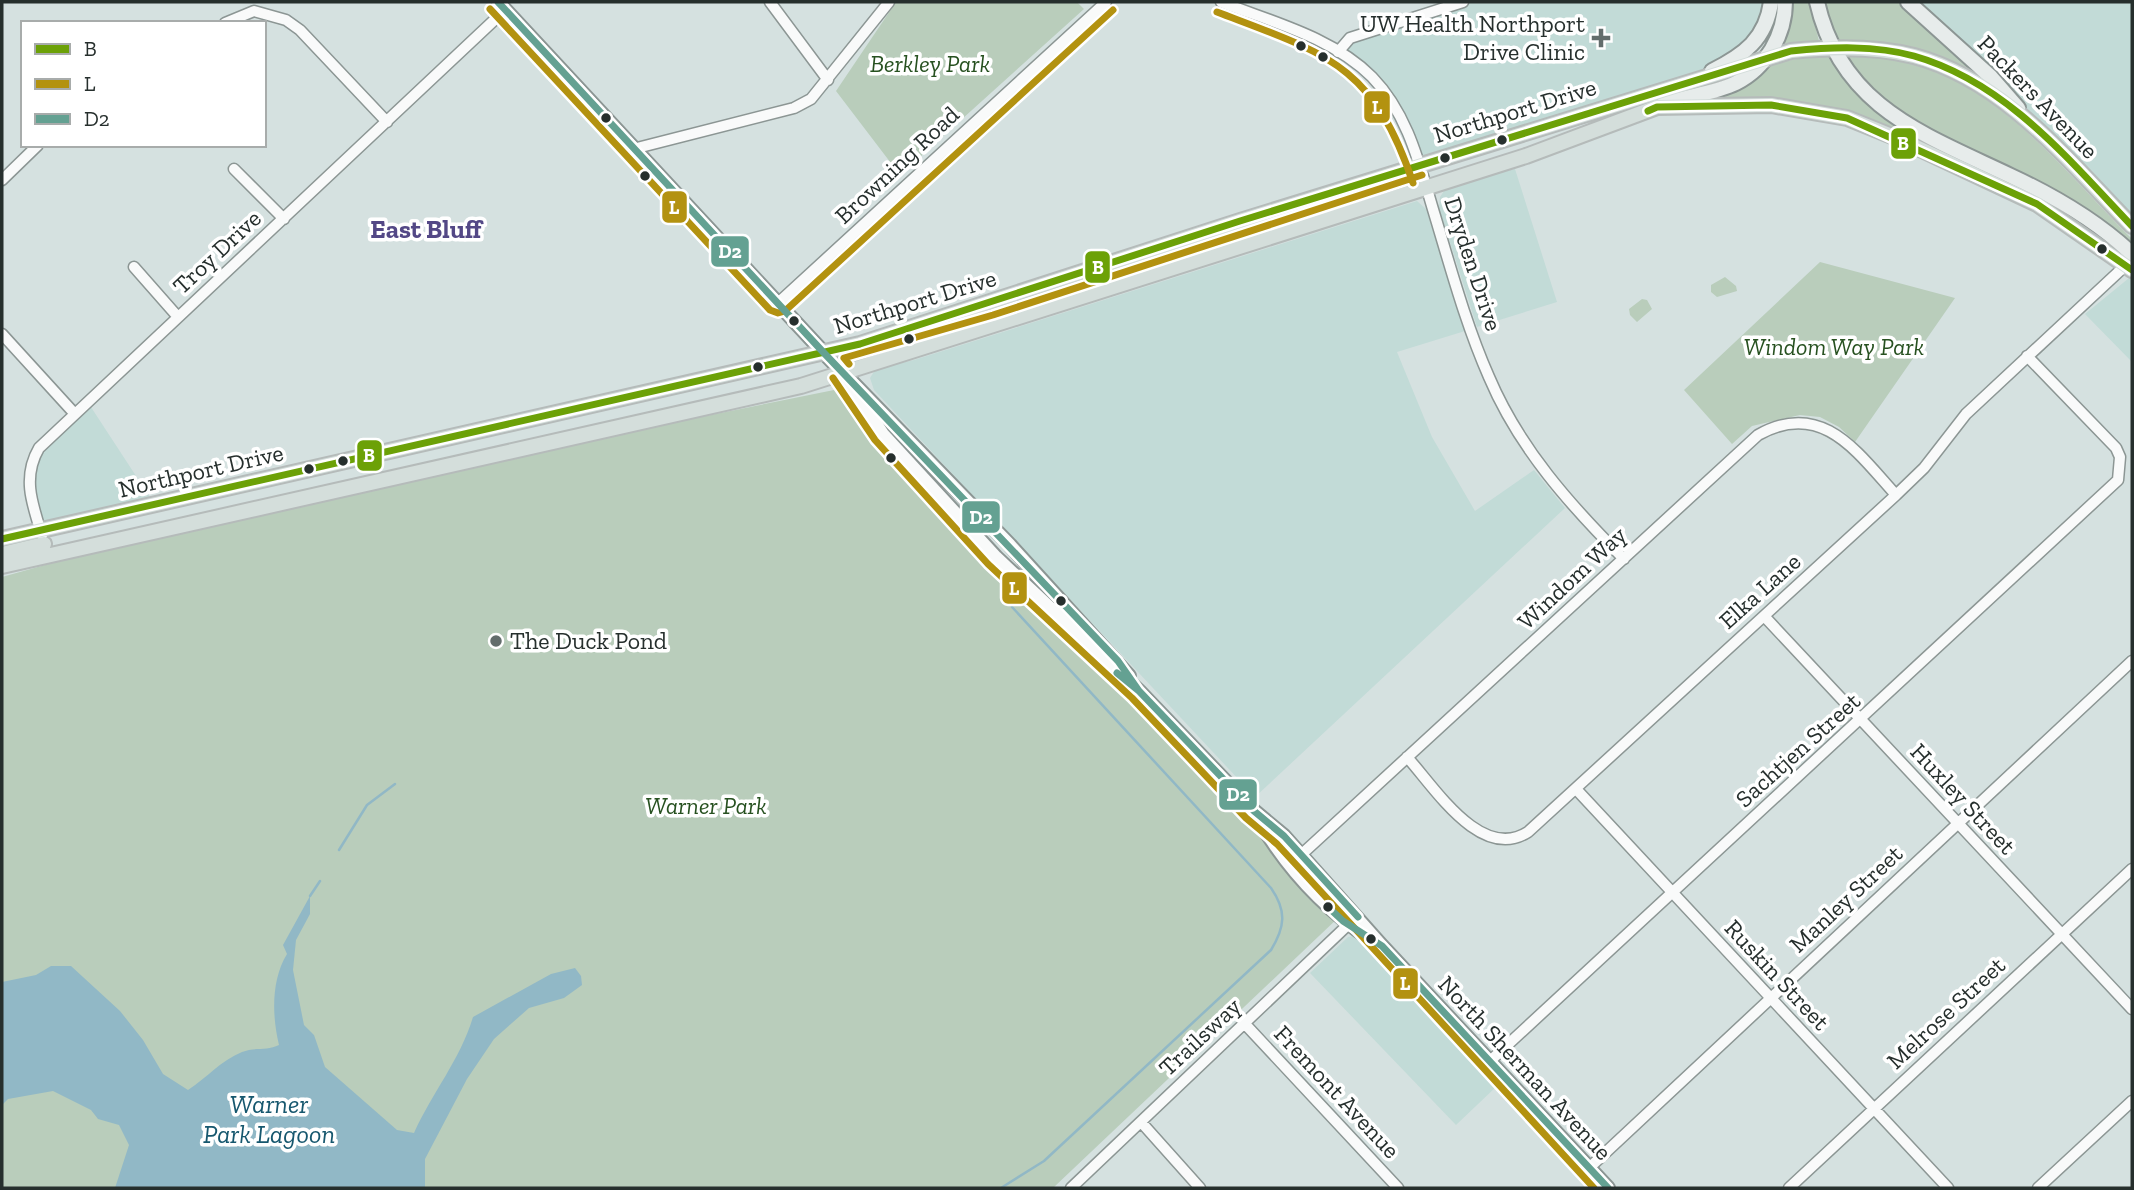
<svg xmlns="http://www.w3.org/2000/svg" width="2134" height="1190" font-family="'Zilla Slab',serif">
  <style>
    .built { fill: #c2dbd7 }
    .green { fill: #b9cdbb }
    .water { fill: #91b8c6 }
    .lines { fill: none; stroke-linecap: round; stroke-linejoin: round }
    .stream { stroke: #91b8c6; stroke-width: 2.5 }
    .minor-casing { stroke: #8c9694; stroke-width: 13 }
    .tertiary-casing { stroke: #8c9694; stroke-width: 16 }
    .secondary-casing { stroke: #8c9694; stroke-width: 18 }
    .primary-casing { stroke: #b5bbba; stroke-width: 18 }
    .minor { stroke: #f9fafa; stroke-width: 10 }
    .tertiary { stroke: #f9fafa; stroke-width: 12 }
    .secondary { stroke: #e7eceb; stroke-width: 14 }
    .primary { stroke: #d4dedb; stroke-width: 14 }
    .bus-1-casing { stroke: #fff; stroke-width: 12 }
    .bus-2-casing { stroke: #fff; stroke-width: 12 }
    .bus-3-casing { stroke: #fff; stroke-width: 12 }
    .bus-1 { stroke: #6ca107; stroke-width: 7 }
    .bus-2 { stroke: #b39210; stroke-width: 7 }
    .bus-3 { stroke: #64a192; stroke-width: 7 }
    .poi-dot { fill: #636d6c; stroke: #fff; stroke-width: 2.5 }
    .bus-dot { fill: #262f2d; stroke: #fff; stroke-width: 2.5 }
    .labels { text-anchor: middle; stroke-width: 7; stroke-linejoin: round; paint-order: stroke }
    .poi-label { font-size: 24px; fill: #262f2d; stroke: #fff; text-anchor: end }
    .park-label { font-size: 24px; font-style: italic; fill: #275120; stroke: #fff }
    .street-label { font-size: 24px; fill: #262f2d; stroke: #fff }
    .neighbourhood-label { font-size: 26px; font-weight: bold; fill: #534886; stroke: #fff }
    .water-label { font-size: 26px; font-style: italic; fill: #16576e; stroke: #fff }
    .line-badge { stroke: #fff; stroke-width: 2.5 }
    .badge-label { font-size: 19px; text-anchor: middle; font-weight: bold; fill: #fff }
  </style>
  <rect width="100%" height="100%" fill="#d5e1e0"/>
  <path class="built" d="M1463,2H1771L1761,34L1702,76L1419,165L1389,97L1338,52L1347,40Z
    M1908,2H2132V226Z
    M1515,169L1557,302L1477,327L1439,208L1440,197L1446,188L1470,178Z
    M1417,201L1426,209L1465,331L1397,352L1432,437L1475,511L1534,470L1565,508L1255,797L874,390L870,378L875,370L884,367L914,360Z
    M2129,278H2132V362L2085,314Z
    M87,401L155,505L40,531L33,504L32,460Z
    M1354,936L1497,1086L1456,1125L1310,973L1348,937Z"/>
  <path class="green" d="M896,2H1077L1084,9L900,175L836,91Z
    M1787,2H1809L1819,41L1778,47Z
    M1822,2H1900L1989,83L1952,65L1834,41Z
    M1853,53C1880,58 1906,61 1932,70C2011,100 2074,181 2132,239V251C2095,225 2057,194 2017,172C1957,139 1877,120 1844,54Z
    M1828,54C1847,85 1868,107 1898,128L2046,200L2114,244L2112,247L2069,218L1855,115L1803,102L1761,97H1713L1767,64Z
    M1820,262L1955,298L1855,442L1839,427L1820,417L1800,415L1752,426L1732,444L1684,390Z
    M1725,277L1736,286L1737,291L1717,297L1711,292V285Z
    M1642,299L1647,300L1652,309L1637,322L1630,315L1629,309Z
    M839,389L1339,917L1053,1188H2V577L88,553L592,439Z"/>
  <path class="water" d="M310,896V914L296,940L293,970L304,1025L314,1035L325,1067L397,1130L414,1133C432,1093 460,1060 473,1017L551,974L575,968L581,976L582,985L564,998L529,1008L494,1039L467,1079L425,1159V1188H115L129,1145L119,1125L98,1119L91,1110L53,1091L8,1099L2,1105V982L36,975L51,966H71L120,1011L143,1040L163,1074L188,1090C208,1077 220,1061 242,1052C254,1047 267,1051 279,1045C272,1016 271,980 287,954L283,945Z"/>
  <g class="lines">
    <path class="stream" d="M339,850L367,805L395,784
      M310,896L320,881
      M1001,1188L1044,1161L1271,950C1285,927 1287,911 1271,888L1012,607"/>
    <g class="minor-casing">
      <path id="minor" d="M770,2L828,80
        M1221,2C1272,22 1332,37 1372,77C1409,115 1420,167 1435,216C1451,269 1466,325 1489,377C1519,448 1570,505 1624,559
        M225,23L254,11L286,20L300,30L387,122
        M1338,52L1350,38L1463,2
        M633,149L794,108L811,99L889,2
        M234,169L284,219
        M2,180L38,145
        M134,267L178,317
        M778,303L1106,2
        M2,334L74,413
        M42,535C32,504 22,477 39,448L505,10
        M1764,616L2132,1009
        M1407,757C1435,788 1481,862 1528,832L1896,495L1924,468L1966,414L2126,265
        M1576,789L1948,1188
        M1290,865L1758,435C1822,399 1857,452 1896,495
        M1245,1024L1398,1188
        M1489,1062L2118,480L2120,457L2116,448L2027,356
        M1141,1122L1200,1188
        M1589,1168L2132,661
        M1071,1188L1352,921
        M1789,1188L2132,869
        M2038,1188L2132,1101"/>
    </g>
    <g class="tertiary-casing">
      <path id="tertiary" d="M498,2L824,353L1010,545L1129,676
        M842,372L883,434L996,557L1139,691L1254,811L1284,836L1382,946L1608,1188
        M1256,815C1284,865 1322,907 1370,939"/>
    </g>
    <g class="secondary-casing">
      <path id="secondary" d="M1817,2C1841,107 1923,134 2011,176C2054,196 2097,221 2132,254
        M1908,2L1991,77L2018,108
        M1712,71C1744,55 1766,39 1771,2
        M1662,105C1685,96 1713,94 1736,83C1766,68 1785,35 1785,2"/>
    </g>
    <g class="primary-casing">
      <path id="primary" d="M2,539L860,344L1240,221L1791,51C1832,47 1875,46 1914,56C2005,80 2069,162 2132,226
        M2,554L44,544
        M2,566L801,386L1526,156L1657,107L1771,105L1847,118L1899,139L2037,204L2132,270"/>
    </g>
    <use href="#minor" class="minor"/>
    <use href="#tertiary" class="tertiary"/>
    <use href="#secondary" class="secondary"/>
    <use href="#primary" class="primary"/>
    <g class="bus-1-casing">
      <path id="bus-1" d="M1648,111L1657,107L1771,105L1847,118L2037,204L2132,270
        M2,539L860,344L1240,221L1791,51C1831,47 1875,45 1914,56C2006,82 2069,160 2132,226"/>
    </g>
    <g class="bus-2-casing">
      <path id="bus-2" d="M490,9L770,310L778,313L785,311L1113,10
        M1217,12C1327,54 1373,64 1413,183
        M849,364L844,358L993,315L1422,175
        M833,378L875,440L988,564L1132,698L1246,818L1277,844L1594,1188"/>
    </g>
    <g class="bus-3-casing">
      <path id="bus-3" d="M498,2L824,353L1118,661L1139,691
        M1117,673L1139,691L1254,811L1284,836L1358,917
        M1328,907L1343,921L1382,946L1608,1188"/>
    </g>
    <use href="#bus-1" class="bus-1"/>
    <use href="#bus-2" class="bus-2"/>
    <use href="#bus-3" class="bus-3"/>
  </g>
  <g class="poi-dot">
    <path d="M1597.5 27.5h7v7h7v7h-7v7h-7v-7h-7v-7h7z"/>
    <circle cx="496" cy="641" r="7"/>
  </g>
  <g class="bus-dot">
    <circle cx="1301" cy="46" r="6"/>
    <circle cx="1323" cy="57" r="6"/>
    <circle cx="606" cy="118" r="6"/>
    <circle cx="1502" cy="140" r="6"/>
    <circle cx="1445" cy="158" r="6"/>
    <circle cx="645" cy="176" r="6"/>
    <circle cx="2102" cy="249" r="6"/>
    <circle cx="794" cy="321" r="6"/>
    <circle cx="909" cy="339" r="6"/>
    <circle cx="758" cy="367" r="6"/>
    <circle cx="891" cy="458" r="6"/>
    <circle cx="343" cy="461" r="6"/>
    <circle cx="309" cy="469" r="6"/>
    <circle cx="1061" cy="601" r="6"/>
    <circle cx="1328" cy="907" r="6"/>
    <circle cx="1371" cy="939" r="6"/>
  </g>
  <g class="labels">
    <g class="poi-label">
      <text x="1585" y="32">UW Health Northport<tspan x="1585" dy="28">Drive Clinic</tspan></text>
      <text x="510" y="649" text-anchor="start">The Duck Pond</text>
    </g>
    <g class="park-label">
      <text x="930" y="72">Berkley Park</text>
      <text x="1834" y="355">Windom Way Park</text>
      <text x="706" y="814">Warner Park</text>
    </g>
    <g class="street-label">
      <text transform="translate(2038 97) rotate(46)" y="8">Packers Avenue</text>
      <text transform="translate(1515 111) rotate(-17)" y="8">Northport Drive</text>
      <text transform="translate(897 165) rotate(-43)" y="8">Browning Road</text>
      <text transform="translate(217 252) rotate(-43)" y="8">Troy Drive</text>
      <text transform="translate(1473 264) rotate(72)" y="8">Dryden Drive</text>
      <text transform="translate(915 302) rotate(-17)" y="8">Northport Drive</text>
      <text transform="translate(201 471) rotate(-13)" y="8">Northport Drive</text>
      <text transform="translate(1572 578) rotate(-43)" y="8">Windom Way</text>
      <text transform="translate(1760 591) rotate(-42)" y="8">Elka Lane</text>
      <text transform="translate(1798 750) rotate(-42)" y="8">Sachtjen Street</text>
      <text transform="translate(1963 799) rotate(47)" y="8">Huxley Street</text>
      <text transform="translate(1846 899) rotate(-43)" y="8">Manley Street</text>
      <text transform="translate(1777 975) rotate(47)" y="8">Ruskin Street</text>
      <text transform="translate(1946 1013) rotate(-43)" y="8">Melrose Street</text>
      <text transform="translate(1200 1037) rotate(-43)" y="8">Trailsway</text>
      <text transform="translate(1525 1068) rotate(47)" y="8">North Sherman Avenue</text>
      <text transform="translate(1337 1092) rotate(47)" y="8">Fremont Avenue</text>
    </g>
    <g class="neighbourhood-label">
      <text x="426" y="238">East Bluff</text>
    </g>
    <g class="water-label">
      <text x="269" y="1113">Warner<tspan x="269" dy="30">Park Lagoon</tspan></text>
    </g>
  </g>
  <g class="line-badge">
    <rect x="1363" y="90" width="28" height="34" rx="7" fill="#b39210"/>
    <rect x="1890" y="127" width="27" height="33" rx="7" fill="#6ca107"/>
    <rect x="661" y="190" width="27" height="34" rx="7" fill="#b39210"/>
    <rect x="710" y="235" width="40" height="33" rx="7" fill="#64a192"/>
    <rect x="1084" y="250" width="27" height="34" rx="7" fill="#6ca107"/>
    <rect x="356" y="439" width="27" height="33" rx="7" fill="#6ca107"/>
    <rect x="961" y="500" width="40" height="34" rx="7" fill="#64a192"/>
    <rect x="1001" y="571" width="27" height="34" rx="7" fill="#b39210"/>
    <rect x="1218" y="778" width="40" height="33" rx="7" fill="#64a192"/>
    <rect x="1392" y="967" width="27" height="33" rx="7" fill="#b39210"/>
  </g>
  <g class="badge-label">
    <text x="1377" y="114">L</text>
    <text x="1903" y="150">B</text>
    <text x="674" y="214">L</text>
    <text x="730" y="258">D2</text>
    <text x="1098" y="274">B</text>
    <text x="369" y="462">B</text>
    <text x="981" y="524">D2</text>
    <text x="1014" y="595">L</text>
    <text x="1238" y="801">D2</text>
    <text x="1405" y="990">L</text>
  </g>
  <rect width="2134" height="1190" fill="none" stroke="#262f2d" stroke-width="7"/>
  <rect x="21" y="21" width="245" height="126" fill="#ffffff" stroke="#a8acab" stroke-width="2"/>
  <rect x="35" y="44" width="35" height="10" fill="#6ca107" stroke="#a8acab" stroke-width="2"/>
  <text x="84" y="56" font-size="21" fill="#262f2d">B</text>
  <rect x="35" y="79" width="35" height="10" fill="#b39210" stroke="#a8acab" stroke-width="2"/>
  <text x="84" y="91" font-size="21" fill="#262f2d">L</text>
  <rect x="35" y="114" width="35" height="10" fill="#64a192" stroke="#a8acab" stroke-width="2"/>
  <text x="84" y="126" font-size="21" fill="#262f2d">D2</text>
</svg>
